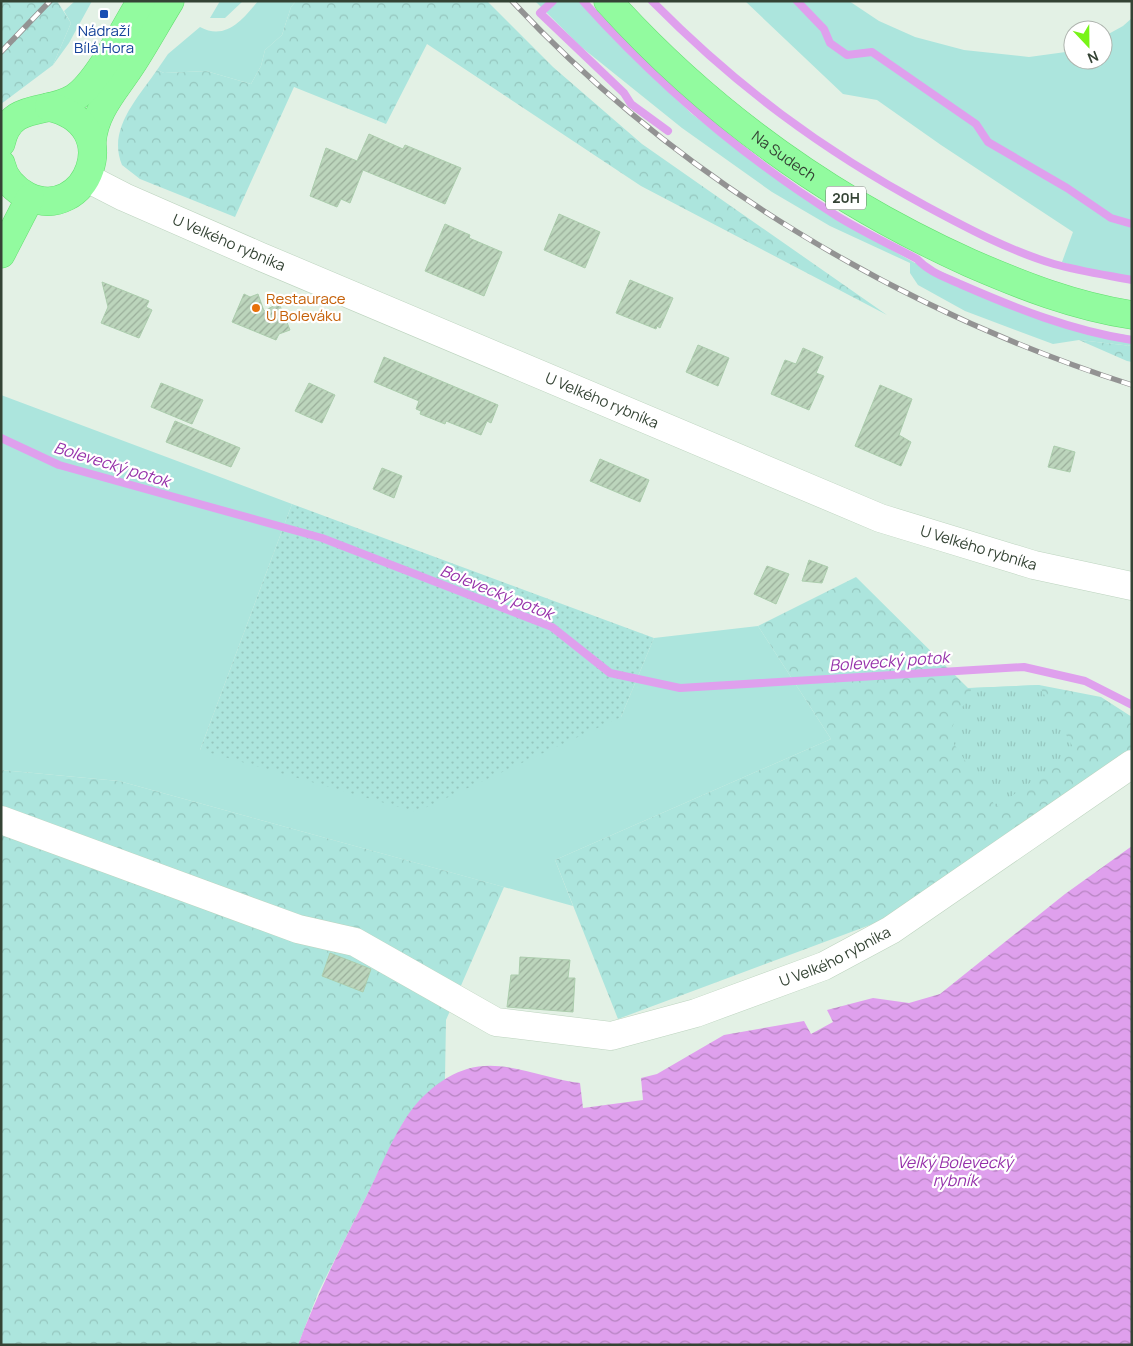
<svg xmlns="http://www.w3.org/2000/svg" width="1133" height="1346" font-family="Manrope,sans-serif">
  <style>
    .grass { fill: #ace5dd }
    .forest { fill: url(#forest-crowns) }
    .park { fill: url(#park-tufts) }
    .garden { fill: url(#garden-dots) }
    .water { fill: url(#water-waves) }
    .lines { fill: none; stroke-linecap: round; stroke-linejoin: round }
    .stream { stroke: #dfa0ed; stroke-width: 8 }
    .building { fill: url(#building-hatch); stroke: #accdad }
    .minor-casing { stroke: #bdd4bf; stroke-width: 29 }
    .major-casing { stroke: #63df70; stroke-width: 29 }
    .minor { stroke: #fff; stroke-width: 28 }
    .major { stroke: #92fb9f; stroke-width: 28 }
    .rail-casing { stroke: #939393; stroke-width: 5.5 }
    .rail { stroke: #fff; stroke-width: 4; stroke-dasharray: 11; stroke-linecap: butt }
    .transit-dot { fill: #1a4fb4; stroke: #fff; stroke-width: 2 }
    .food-dot { fill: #e8710a; stroke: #fff; stroke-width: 2 }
    .labels { text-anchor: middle; stroke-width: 4.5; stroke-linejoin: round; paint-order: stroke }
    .shield { fill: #fff; stroke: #717b71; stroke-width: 1 }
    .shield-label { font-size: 14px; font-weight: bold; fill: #344334 }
    .transit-label { font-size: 15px; fill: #164399; stroke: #fff }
    .street-label { font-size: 15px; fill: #344334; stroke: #fff }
    .food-label { font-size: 15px; fill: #c56008; stroke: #fff; text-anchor: start }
    .water-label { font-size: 16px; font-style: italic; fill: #9631aa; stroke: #fff }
  </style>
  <defs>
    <pattern id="forest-crowns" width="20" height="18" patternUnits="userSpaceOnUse" patternTransform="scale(1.25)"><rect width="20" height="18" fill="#ace5dd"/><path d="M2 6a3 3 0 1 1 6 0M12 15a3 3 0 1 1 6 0" fill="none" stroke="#95c6be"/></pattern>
    <pattern id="park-tufts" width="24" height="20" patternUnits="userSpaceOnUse" patternTransform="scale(1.25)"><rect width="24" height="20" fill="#ace5dd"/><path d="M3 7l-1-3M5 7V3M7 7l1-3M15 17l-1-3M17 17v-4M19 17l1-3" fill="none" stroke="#95c6be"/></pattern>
    <pattern id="garden-dots" width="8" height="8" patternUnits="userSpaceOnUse" patternTransform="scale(1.25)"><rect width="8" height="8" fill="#ace5dd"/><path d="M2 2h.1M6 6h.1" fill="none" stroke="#95c6be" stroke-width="1.8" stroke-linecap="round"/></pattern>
    <pattern id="water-waves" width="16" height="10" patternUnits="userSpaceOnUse" patternTransform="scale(1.25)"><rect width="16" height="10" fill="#dfa0ed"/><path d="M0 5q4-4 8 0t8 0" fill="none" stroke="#b684c1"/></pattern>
    <pattern id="building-hatch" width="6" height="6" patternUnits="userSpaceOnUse" patternTransform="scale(1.25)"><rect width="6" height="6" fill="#bcd5bc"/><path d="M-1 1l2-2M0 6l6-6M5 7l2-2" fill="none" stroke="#9aae9a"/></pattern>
  </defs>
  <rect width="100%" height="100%" fill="#e3f1e5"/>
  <path class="grass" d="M75,1H92L69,43L53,65L71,23L64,11Z
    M220,1H243L225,18H210Z
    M258,1H296L291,7L282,35L265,50L261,66L251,84L206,71L164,73L157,70L168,54L200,27C226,41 243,19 258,1Z
    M535,1H580L627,52L692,114L796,192L858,231L915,263L924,264C991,294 1059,327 1132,336V346L1079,340L1053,344L965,311L918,285L910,273V263L830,226L772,192L682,128L580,46Z
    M745,1H849L879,21L915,37L964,50L1029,57L1073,51V60H1103V37L1123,26L1132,18V280L1106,277L1062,262L1073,232L941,145L877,100L843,94Z
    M1,395L292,504L200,750L621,717L654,638L758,626L831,739L555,860L573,906L119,781L1,770Z"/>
  <path class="forest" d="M1,1H57L71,23L53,65L1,104Z
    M296,1H487L553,67L642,144L887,315L641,186L427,44L386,124L294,87L235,217L140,179L122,165C107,129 138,98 157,70L164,73L206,71L251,84L261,66L265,50L282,35L291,7Z
    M1079,340L1132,346V362L1127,361Z
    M856,577L968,688L1039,685L1101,697L1132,717V753L878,922L618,1019L555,860L831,739L758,626Z
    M1,770L119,781L504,887L446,1020L445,1079L425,1096L404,1121L318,1293L298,1345H1Z"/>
  <path class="park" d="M1039,685L1075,751L996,807L948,735L972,688Z"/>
  <path class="garden" d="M292,504L654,638L621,717L416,812L200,750Z"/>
  <path class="water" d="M1132,846V1345H298C318,1292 343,1243 368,1193C380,1169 390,1143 404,1121C418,1098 441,1077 467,1069C504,1058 543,1079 580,1083L583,1108L643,1100L641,1078L657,1074L724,1035L804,1021L811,1034L833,1022L827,1010L873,998L909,1003L940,994L1065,894Z"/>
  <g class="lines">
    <path class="stream" d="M553,1L540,13L624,93L631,104L668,131
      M583,1C658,84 743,157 837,216C863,232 891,245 917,259C929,272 945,277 960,284C1015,308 1072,331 1132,340
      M652,1C736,86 822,150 926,206C967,228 1010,251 1054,264C1079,271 1106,275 1132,280
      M797,1L824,29L830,43L847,55L872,52L976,124L988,142L1067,188L1111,218L1132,224
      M1,438L59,465L322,538L552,627L610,673L680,688L1024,667L1085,681L1132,705"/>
  </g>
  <path class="building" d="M369,134L403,149L405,145L461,168L445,204L363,170L350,203L341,199L337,207L310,196L326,148L357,161Z
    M559,214L600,232L585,268L544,250Z
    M445,224L470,235L469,238L502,252L484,296L425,271Z
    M630,280L673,298L660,328L657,326L656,329L616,313Z
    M102,282L149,301L146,307L152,310L139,338L101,323L108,307Z
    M244,294L250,297L258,294L264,311L279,303L282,311L288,314L286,320L290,330L279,334L276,340L232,322Z
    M698,345L729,358L718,386L686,372Z
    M803,348L823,357L816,373L824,376L809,410L771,394L785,360L796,364Z
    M384,357L498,405L491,423L487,421L481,435L446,421L445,424L420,414L421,411L416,409L419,401L374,382Z
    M161,383L203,400L192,424L151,407Z
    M309,383L335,395L322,423L295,411Z
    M880,385L912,399L899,435L911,442L901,466L855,446Z
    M175,421L240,448L231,467L166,442Z
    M1054,446L1075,452L1070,472L1048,467Z
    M600,459L649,480L640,502L590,481Z
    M382,468L402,476L394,498L373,489Z
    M809,560L828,567L822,583L802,581Z
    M767,566L789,574L776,604L754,594Z
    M330,953L371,969L363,992L322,976Z
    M520,957L570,960L568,978H575L573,1012L507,1007L511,975H519Z"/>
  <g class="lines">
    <g class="minor-casing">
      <g id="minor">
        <path id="s1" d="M87,178L124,197L259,256L880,518L1034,565L1132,586"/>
        <path id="s2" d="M1,820L298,929L355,942L496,1022L611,1036L696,1013L824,966L891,930L1132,764"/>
      </g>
    </g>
    <g class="major-casing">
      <g id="major">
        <path id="s3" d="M608,1C709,113 833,201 970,263C1023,286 1074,306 1132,315"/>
        <path d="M92,142C94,111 116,89 132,64C145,44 157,22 170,1"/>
        <path d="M1,143C10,101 47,115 74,98C97,84 126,26 141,1"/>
        <path d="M1,164C4,178 14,189 27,196C86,225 128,124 49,107"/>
        <path d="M1,254L30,198"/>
      </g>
    </g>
    <use href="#minor" class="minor"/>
    <use href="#major" class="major"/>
    <g class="rail-casing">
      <path id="rail" d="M512,1C678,179 900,311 1132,385
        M1,52L50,1"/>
    </g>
    <use href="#rail" class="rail"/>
  </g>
  <rect class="transit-dot" x="99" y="9" width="10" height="10" rx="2.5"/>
  <circle class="food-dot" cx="256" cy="308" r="5"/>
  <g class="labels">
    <rect class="shield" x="826" y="186.5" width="40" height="23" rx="4"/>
    <g class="shield-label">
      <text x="846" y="203">20H</text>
    </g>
    <g class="transit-label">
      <text x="104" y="36">Nádraží<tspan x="104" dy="17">Bílá Hora</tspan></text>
    </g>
    <g class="street-label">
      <text dy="5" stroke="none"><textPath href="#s3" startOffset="235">Na Sudech</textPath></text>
      <text dy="5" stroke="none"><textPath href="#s1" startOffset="156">U Velkého rybníka</textPath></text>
      <text dy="5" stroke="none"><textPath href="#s1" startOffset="561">U Velkého rybníka</textPath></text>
      <text dy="5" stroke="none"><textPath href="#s1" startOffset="966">U Velkého rybníka</textPath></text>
      <text dy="5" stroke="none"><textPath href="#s2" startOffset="891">U Velkého rybníka</textPath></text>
    </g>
    <g class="food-label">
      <text x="266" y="304">Restaurace<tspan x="266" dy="17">U Boleváku</tspan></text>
    </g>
    <g class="water-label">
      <text transform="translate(112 464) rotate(17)" y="6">Bolevecký potok</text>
      <text transform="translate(497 592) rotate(22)" y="6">Bolevecký potok</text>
      <text transform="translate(889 661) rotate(-4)" y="6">Bolevecký potok</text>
      <text x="955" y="1168">Velký Bolevecký<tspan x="955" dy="18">rybník</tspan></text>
    </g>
  </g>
  <rect width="1133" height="1346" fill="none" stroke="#344334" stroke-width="5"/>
  <g transform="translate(1088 45) rotate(158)"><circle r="24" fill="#ffffff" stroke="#aeb4ae"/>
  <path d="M0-4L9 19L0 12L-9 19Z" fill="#78f417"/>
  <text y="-8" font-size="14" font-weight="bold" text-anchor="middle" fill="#344334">N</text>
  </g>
</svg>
